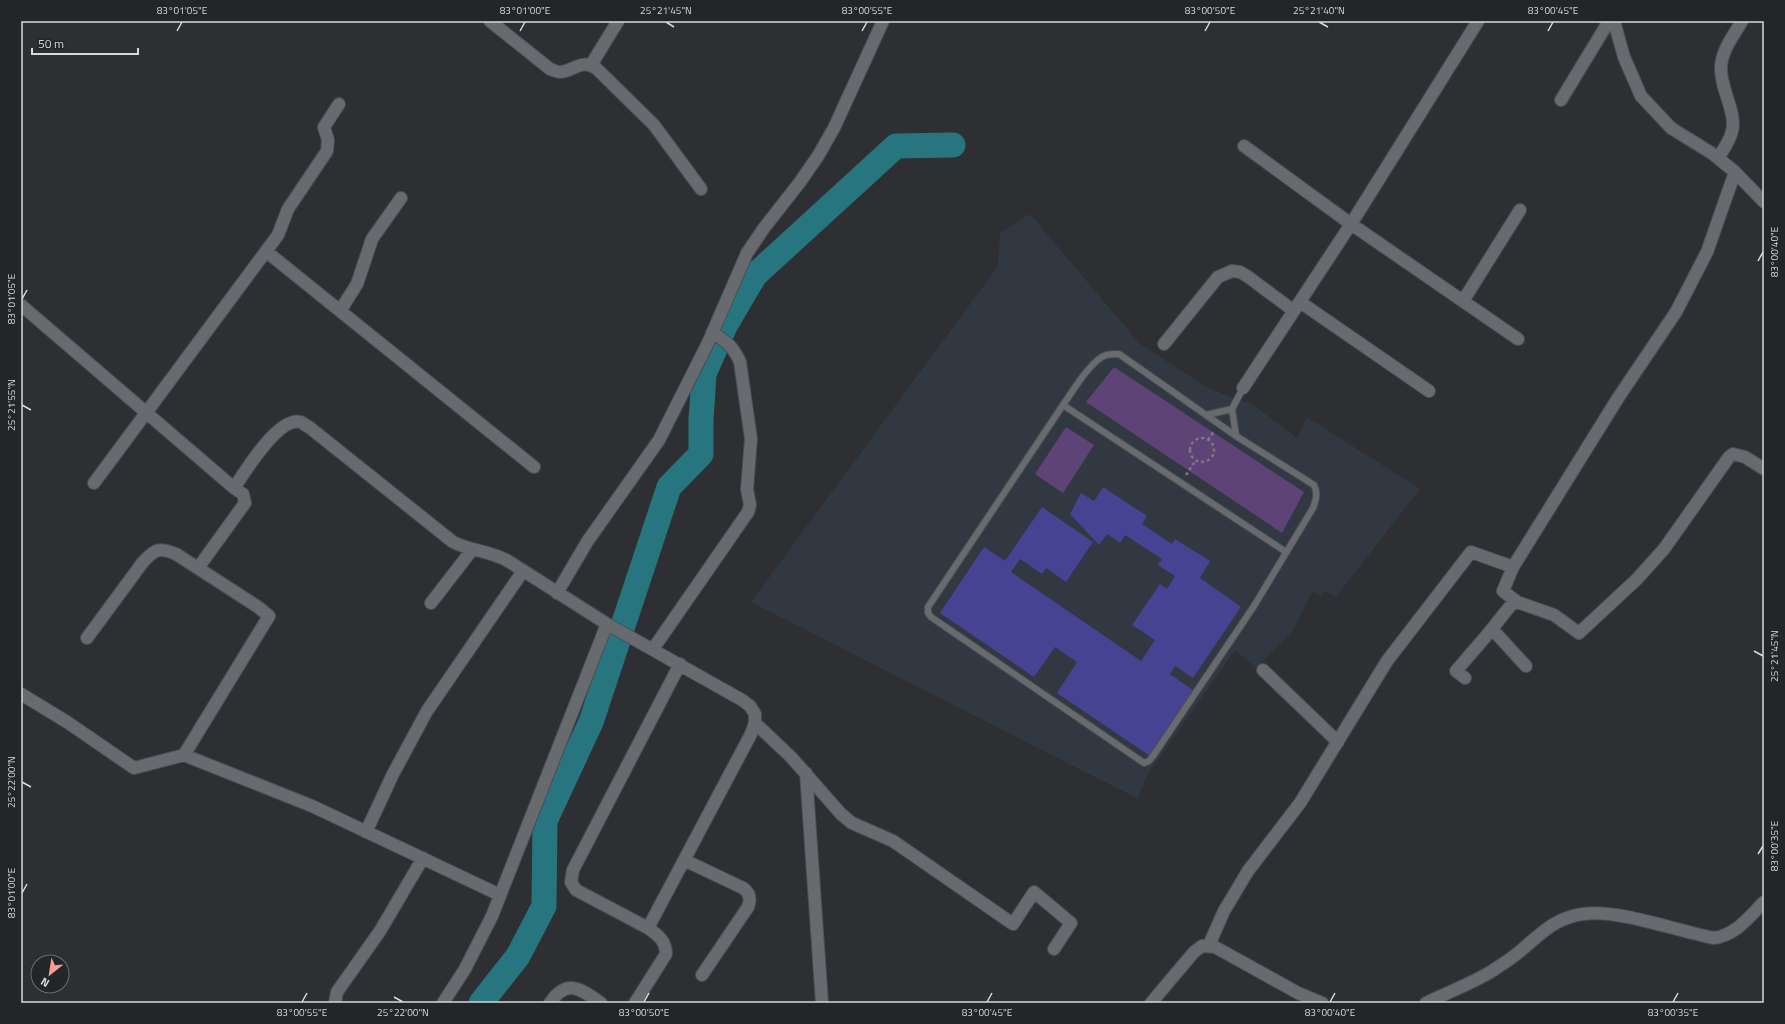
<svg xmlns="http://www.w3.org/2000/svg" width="1785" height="1024" font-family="'Titillium Web',sans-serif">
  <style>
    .built { fill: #313841 }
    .green { fill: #5e4377 }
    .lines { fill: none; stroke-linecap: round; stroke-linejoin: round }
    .river { stroke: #27767f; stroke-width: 25 }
    .building { fill: #464392 }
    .service-casing { stroke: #4b4e51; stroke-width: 8 }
    .minor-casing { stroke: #4b4e51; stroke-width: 14 }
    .path { stroke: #797b7e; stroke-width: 2.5; stroke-dasharray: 3 3; stroke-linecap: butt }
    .service { stroke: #676a6e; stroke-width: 6 }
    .minor { stroke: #676a6e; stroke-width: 12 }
    .ticks { fill: none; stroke: #d7d9dc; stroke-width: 1.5 }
    .neatline { fill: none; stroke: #d7d9dc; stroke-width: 1.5 }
    .ticks-label { font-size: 10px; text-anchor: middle; fill: #d7d9dc }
  </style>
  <rect width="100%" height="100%" fill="#2d2f33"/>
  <path class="built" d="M1030,214L1140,344L1208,388L1252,404L1297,438L1307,417L1420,489L1336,597L1325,591L1320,596L1313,591L1291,633L1256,668L1235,650L1146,777L1138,799L751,602L998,266L1000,233Z"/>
  <path class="green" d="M1114,367L1304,492L1282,533L1086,402Z
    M1066,427L1094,445L1063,493L1035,474Z"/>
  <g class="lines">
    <path class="river" d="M481,1003L518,956L544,906L545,821L591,722L669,487L701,454V420L704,374L725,326L755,275L896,146L953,145"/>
  </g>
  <path class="building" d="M1103,487L1147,516L1142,524L1172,544L1175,539L1210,561L1200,578L1241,607L1193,678L1175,666L1170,674L1194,691L1150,756L1057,693L1077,662L1055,647L1034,677L940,613L984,547L1005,561L1042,507L1093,542L1066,582L1046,568L1042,574L1020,559L1011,572L1141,661L1155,640L1132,625L1160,584L1167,589L1175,576L1158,565L1162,559L1125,535L1120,543L1107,534L1099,545L1070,514L1081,493L1094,501Z"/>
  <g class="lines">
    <g class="service-casing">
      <path id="service" d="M1063,405L928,607V613L931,617L1144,763L1149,761L1153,756L1254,606L1313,508C1316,500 1318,493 1314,485L1236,436L1232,409L1243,388
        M1206,415L1232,409
        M1236,436L1119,354C1115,354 1110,354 1106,355C1090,361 1073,391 1063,405L1286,552"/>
    </g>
    <g class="minor-casing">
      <path id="minor" d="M490,21L550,69C553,70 557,72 560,72C575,71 581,58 597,69L654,125L701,189
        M1614,21L1624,57L1641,96L1671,128L1713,154L1735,172L1764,202
        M591,65L618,21
        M1561,100L1609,21
        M1244,146L1351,224L1518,339
        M1718,158C1723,150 1730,141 1732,131C1737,113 1720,88 1721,68C1721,51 1734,35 1742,21
        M1735,172L1707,252L1676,312L1618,398L1513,567L1503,591L1517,602L1554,615L1579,633L1637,579L1664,549L1729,457L1733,454L1745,457L1764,469
        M267,252L534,467
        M1463,301L1520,210
        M1300,302L1429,391
        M21,305L234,488C245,472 278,416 301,422C303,423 306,426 309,427L453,542C471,551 491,551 508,561L607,624L742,700L750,706L755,714V723L751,734L648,928C658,935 666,941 666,954L635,1003
        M340,311L357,284L372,239L401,198
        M1164,344L1218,277L1232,271L1240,272L1247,276L1294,311
        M1243,388L1351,224L1478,21
        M94,483L278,235L288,209L327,151L328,140L324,127L339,104
        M198,568L245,503L243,494L234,488
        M557,593L587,542L659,440L708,343L747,253L764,228L800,182L818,156L834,128L883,21
        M431,603L472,550
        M1492,629L1526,666
        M87,638L143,562C155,549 159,547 176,554L258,607L269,616L184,755
        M653,649L748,512L750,505L747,489L751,439L740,362C734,348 726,340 712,333
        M1263,670L1338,742
        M1465,678L1456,671L1487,635L1515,600
        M21,694L67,722L134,768L184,755L312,806L500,895
        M755,723L791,757L841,814L852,823L893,841L1013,924L1034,892L1071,923L1054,949
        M806,773L822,1003
        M366,832L393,774L427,711L523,571
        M684,860L743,888C750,893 751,899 748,907L702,975
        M648,928L576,890L571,882L573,870L680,664
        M1209,945L1224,911L1248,871L1300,803L1387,661L1471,552L1513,567
        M335,1003L337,992L380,931L423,858
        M443,1003L465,969L492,916L607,624
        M550,1003C567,978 581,989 601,1003
        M1151,1003L1194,952L1202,946L1215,947L1298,993L1322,1003
        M1426,1003C1448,992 1471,984 1492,971C1501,965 1511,959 1519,952C1541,934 1554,918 1583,914C1619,909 1677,931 1714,938C1736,935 1749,917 1764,902"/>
    </g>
    <path class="path" d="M1190 450a12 12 0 1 1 24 0a12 12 0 1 1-24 0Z
      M1208,440L1214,431
      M1186,475L1196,460"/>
    <use href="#service" class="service"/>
    <use href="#minor" class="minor"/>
  </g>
  <path class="ticks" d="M666,22L674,27M1319,22L1328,27M177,31L182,22M520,31L525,22M862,31L867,22M1205,31L1210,22M1548,31L1553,22M1758,261L1763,252M22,299L27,290M22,405L31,410M1754,651L1763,656M22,782L31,787M1758,854L1763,846M22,893L27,884M394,997L403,1002M302,1002L307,993M644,1002L649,993M987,1002L992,993M1330,1002L1335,993M1673,1002L1678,993"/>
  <rect width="1785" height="1024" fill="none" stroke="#232629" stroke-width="44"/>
  <g transform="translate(50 974) rotate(210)"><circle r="19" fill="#232629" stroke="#6b6e71"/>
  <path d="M0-3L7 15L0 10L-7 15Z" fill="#f59b98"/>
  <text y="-6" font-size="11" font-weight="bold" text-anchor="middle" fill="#d7d9dc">N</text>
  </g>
  <path d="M32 48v6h106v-6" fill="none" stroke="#d7d9dc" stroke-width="2"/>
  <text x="38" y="48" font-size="12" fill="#d7d9dc" stroke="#232629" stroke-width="3" paint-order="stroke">50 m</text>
  <rect x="22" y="22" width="1741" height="980" class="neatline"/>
  <g class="ticks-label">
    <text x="182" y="14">83°01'05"E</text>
    <text x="525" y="14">83°01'00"E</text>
    <text x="666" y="14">25°21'45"N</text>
    <text x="867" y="14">83°00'55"E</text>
    <text x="1210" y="14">83°00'50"E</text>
    <text x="1319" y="14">25°21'40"N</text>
    <text x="1553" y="14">83°00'45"E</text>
    <text transform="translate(1774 252) rotate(-90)" y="4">83°00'40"E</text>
    <text transform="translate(11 299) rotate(-90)" y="4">83°01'05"E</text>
    <text transform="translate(11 405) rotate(-90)" y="4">25°21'55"N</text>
    <text transform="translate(1774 656) rotate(-90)" y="4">25°21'45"N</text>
    <text transform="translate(11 782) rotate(-90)" y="4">25°22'00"N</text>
    <text transform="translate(1774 846) rotate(-90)" y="4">83°00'35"E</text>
    <text transform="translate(11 893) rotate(-90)" y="4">83°01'00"E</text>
    <text x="302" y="1016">83°00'55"E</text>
    <text x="403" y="1016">25°22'00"N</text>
    <text x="644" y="1016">83°00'50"E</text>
    <text x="987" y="1016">83°00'45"E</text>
    <text x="1330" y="1016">83°00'40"E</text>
    <text x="1673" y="1016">83°00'35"E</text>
  </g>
</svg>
